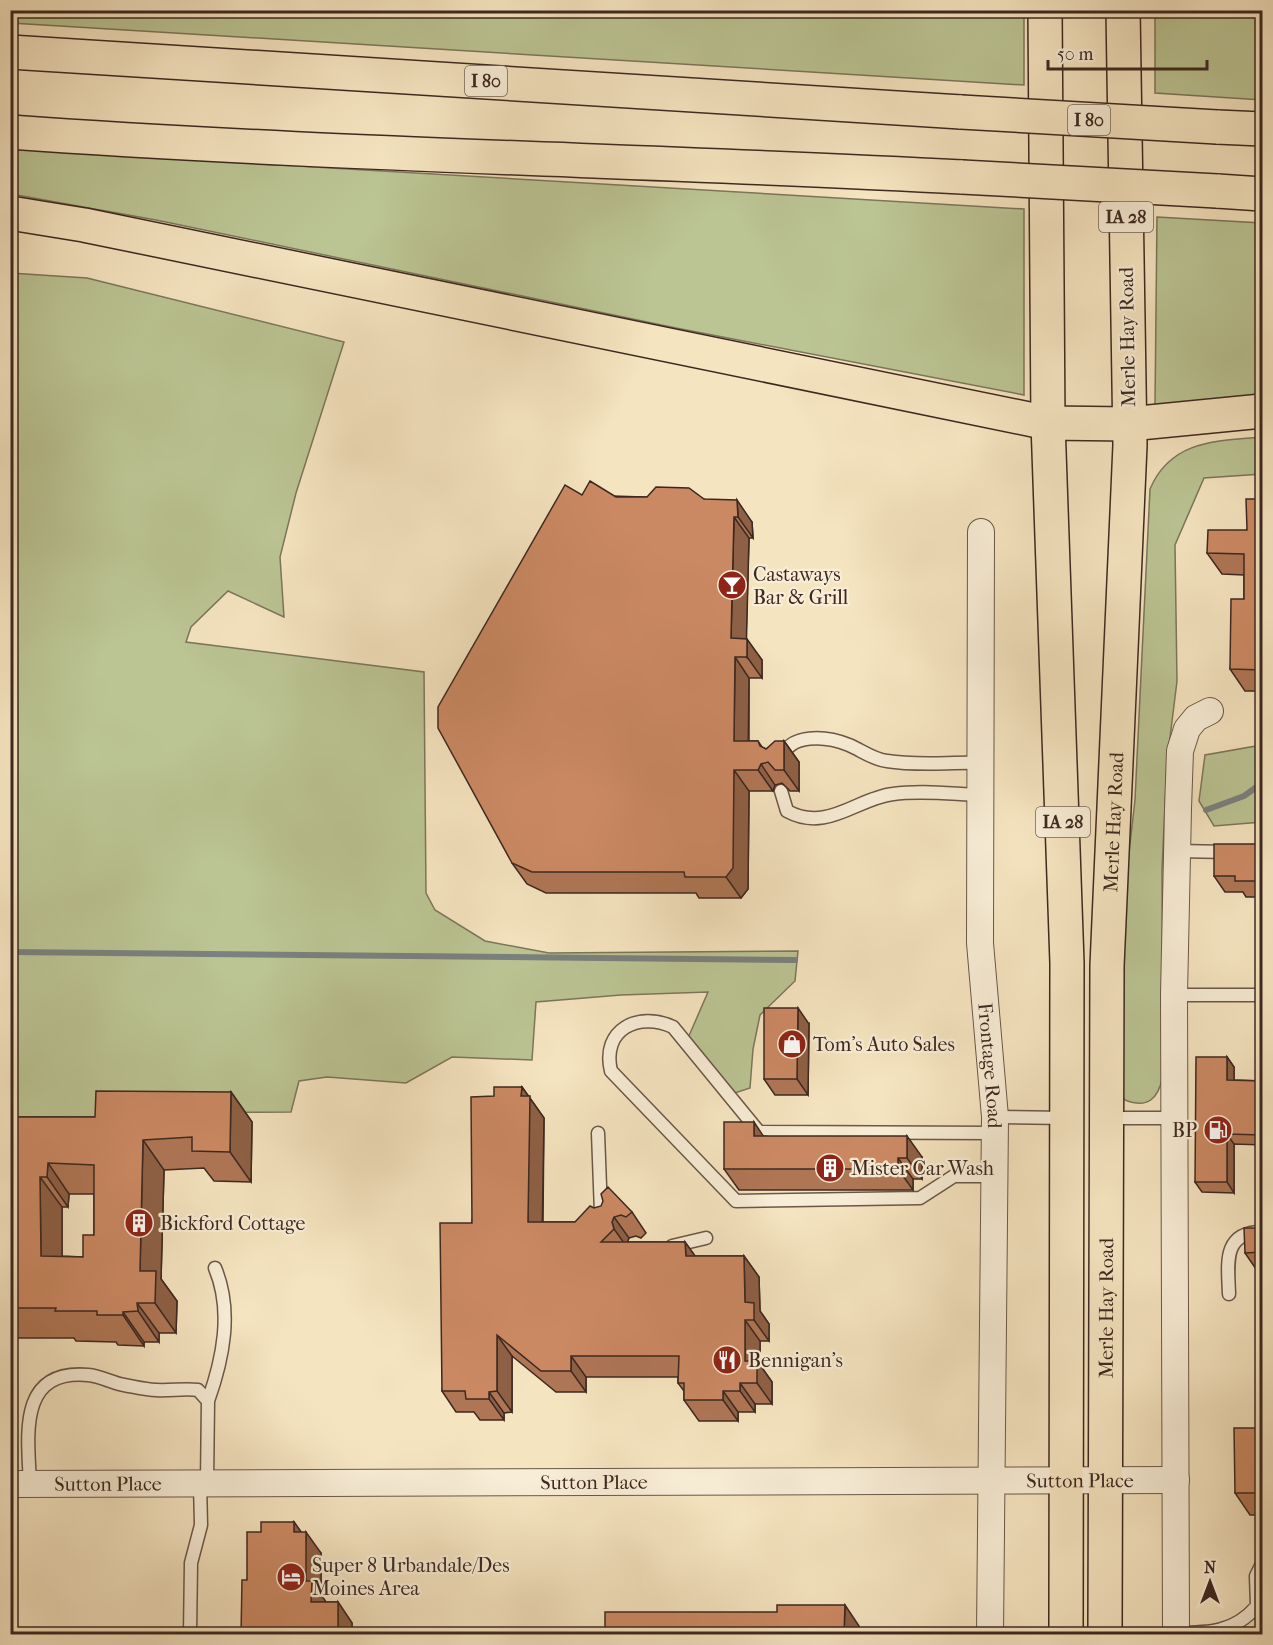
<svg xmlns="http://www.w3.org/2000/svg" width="1273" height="1645" font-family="'IM FELL French Canon',serif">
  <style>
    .green { fill: #bbc493; stroke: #7c765a; stroke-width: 1.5 }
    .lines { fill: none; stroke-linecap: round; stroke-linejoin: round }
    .stream { stroke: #7a817e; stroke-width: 6 }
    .service-casing { stroke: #6b5748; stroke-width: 15 }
    .minor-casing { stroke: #6b5748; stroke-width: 28 }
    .primary-casing { stroke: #3d2820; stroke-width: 36 }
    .motorway-casing { stroke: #3d2820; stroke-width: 36 }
    .service { stroke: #f8edd6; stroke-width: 12 }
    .minor { stroke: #f8edd6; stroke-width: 26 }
    .primary { stroke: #f5e4c0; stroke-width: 33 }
    .motorway { stroke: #f5e4c0; stroke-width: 33 }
    .motorway-bridge-casing { stroke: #3d2820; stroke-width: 36; stroke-linecap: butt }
    .motorway-bridge { stroke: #f5e4c0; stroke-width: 33 }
    .wall { fill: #af7655; stroke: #3d2820; stroke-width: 1.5; fill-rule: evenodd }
    .shaded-wall { fill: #8e6045; stroke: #3d2820; stroke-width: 1.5 }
    .building { fill: #cb8963; stroke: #3d2820; stroke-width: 1.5; fill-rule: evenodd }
    .labels { text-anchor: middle; stroke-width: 4.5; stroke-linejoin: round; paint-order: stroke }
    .shield { fill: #f8edd6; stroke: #756357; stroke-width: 1.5 }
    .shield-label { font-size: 18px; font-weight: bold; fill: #3d2820 }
    .street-label { font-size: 20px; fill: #3d2820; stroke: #f8edd6 }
    .poi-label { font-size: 20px; fill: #3d2820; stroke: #f8edd6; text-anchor: start }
  </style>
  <rect width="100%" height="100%" fill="#f5e4c0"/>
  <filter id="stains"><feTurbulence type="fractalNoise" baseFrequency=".00333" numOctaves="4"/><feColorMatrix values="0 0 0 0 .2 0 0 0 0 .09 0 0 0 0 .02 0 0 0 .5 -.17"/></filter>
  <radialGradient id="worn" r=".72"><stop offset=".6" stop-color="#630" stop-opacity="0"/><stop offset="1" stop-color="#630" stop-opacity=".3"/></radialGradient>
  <path class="green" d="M10,11H1024V85L11,23Z
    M1155,11H1262V100L1155,93Z
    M10,149L1024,209V395L676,328L156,220L11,194Z
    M1157,217L1262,223V394L1155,405Z
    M10,273L87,278L344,342L296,493L280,557L284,617L228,591L191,627L186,642L424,672L426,893L435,910L485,941L549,953L798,951L795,981L760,1015L753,1049L750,1088L735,1093L688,1038L708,992L621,995L536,1002L532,1060L452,1057L406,1083L327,1077L299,1081L291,1112L153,1113L93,1121L11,1119Z
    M1262,437V474L1204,478L1175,545L1177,681L1167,762L1162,870L1163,1076C1158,1099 1148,1109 1125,1100L1117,1086L1118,950L1135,800L1150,489C1171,440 1216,441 1262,437Z
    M1262,745V822L1214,826L1199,801L1205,755Z"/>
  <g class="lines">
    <path class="stream" d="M1206,810L1244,796L1262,783
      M10,952L795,960"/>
    <g class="service-casing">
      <path id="service" d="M781,760C788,732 827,736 849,745C861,750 874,760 887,761C917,766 950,762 980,763
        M781,791L787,811C827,833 857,798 893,794C921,790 952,794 980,795
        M1177,851L1228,852
        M1174,995H1262
        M995,1117L1066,1118
        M1109,1118H1175
        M598,1133L601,1213L608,1218
        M993,1176H954L920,1198L736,1201L611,1071C601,1029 639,1011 673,1027L759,1132L994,1133
        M672,1246L706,1238
        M1229,1294C1228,1264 1222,1232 1262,1232
        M208,1401C223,1359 233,1311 215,1268
        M30,1484C28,1436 17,1369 88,1375C101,1376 112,1383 124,1385C135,1387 146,1390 156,1390C171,1391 184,1388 198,1390L208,1401L207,1483
        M1176,1633C1208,1633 1234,1633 1257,1606L1256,1576L1262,1564
        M190,1634L191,1563L201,1525L200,1483"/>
    </g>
    <g class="minor-casing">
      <g id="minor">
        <path id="s1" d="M981,532L980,943L995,1117L990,1634"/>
        <path id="s2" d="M10,1484L1176,1480"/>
        <path d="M1176,1634L1174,995L1178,809L1180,751L1187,729L1196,718L1210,711"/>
      </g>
    </g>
    <g class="primary-casing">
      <g id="primary">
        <path d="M1045,10L1048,423L1067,963L1066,1634"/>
        <path id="s3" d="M1105,1634L1107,966L1130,445L1123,10"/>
      </g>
    </g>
    <g class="motorway-casing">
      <path id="motorway" d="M10,52L961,112
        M1217,127L1262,129
        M10,132C327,155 645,160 962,177
        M1217,191L1262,194
        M10,213L84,225L1048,423L1129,424L1262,411"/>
    </g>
    <use href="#service" class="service"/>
    <use href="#minor" class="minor"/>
    <use href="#primary" class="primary"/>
    <use href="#motorway" class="motorway"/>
    <g class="motorway-bridge-casing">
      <path id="motorway-bridge" d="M961,112L1217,127
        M962,177L1217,191"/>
    </g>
    <use href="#motorway-bridge" class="motorway-bridge"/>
  </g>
  <path class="wall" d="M582,495L704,499L752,522L753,538H749L746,639L762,660V678H749V741H758L762,747L766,749L784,741L799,762V791H790L782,783L775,785L773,791H749L748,889L741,898H699L696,893H546L527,884L512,863Z
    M1263,499V691H1245L1230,669L1244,599V575L1222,574L1207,553L1247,530Z
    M1263,844V897H1246L1243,892H1225L1214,876Z
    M809,1024L808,1095H775L764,1079Z
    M1227,1057L1234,1067V1080L1263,1081V1145L1234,1144V1193L1202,1192L1195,1182Z
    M522,1087L544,1118L543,1222H575L594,1208L632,1212L646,1233L641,1238L636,1236L629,1238L627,1242H685L695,1256H744L759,1277L760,1311L769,1324V1341H760V1365L772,1382V1404H755V1412H738V1421H699L684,1400V1391L678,1383V1377H586V1392H556L512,1356V1412L504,1413V1420H480L474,1412H456L442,1391L494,1096Z
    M231,1092L252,1122L251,1182L214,1181L204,1168L164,1170L161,1279L177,1301L176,1333H159V1342H144V1346L118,1345L116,1342L76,1341L74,1338H10V1117H95ZM69,1194H94V1235L83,1257L62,1256V1207H68Z
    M764,1136L922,1157V1179H913V1190H739L724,1169Z
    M1263,1228V1269H1256L1245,1253Z
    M1263,1428V1515H1250L1235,1493Z
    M294,1522L301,1532L321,1553V1595L326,1602H338L352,1623V1635H241L247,1580L261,1532Z"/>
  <path class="shaded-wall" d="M737,500L752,522L753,538L738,517Z
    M734,517L749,538L746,657L731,638Z
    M747,639L762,660V678L747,657Z
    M735,657L749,678L748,762L734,741Z
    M784,741L799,762V791L784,770Z
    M761,764L775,785L773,791L758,770Z
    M734,770L749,791L748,889L741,898L726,877Z
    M1256,875L1263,885V890L1256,881Z
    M798,1008L809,1024L808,1095L797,1079Z
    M1227,1057L1234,1067V1090L1227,1080Z
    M522,1087L544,1118L542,1243L528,1222L521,1096Z
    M231,1092L252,1122L251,1182L230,1152Z
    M754,1122L768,1143L754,1136Z
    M1227,1134L1234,1144V1193L1227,1182Z
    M907,1136L922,1157V1179L907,1158Z
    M143,1140L164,1170L161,1279L177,1301L176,1333L155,1303L140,1271Z
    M898,1158L913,1179V1190L898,1169Z
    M48,1163L69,1194L68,1207L47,1177Z
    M40,1177L62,1207V1286L41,1256Z
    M614,1217L629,1238L627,1243L629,1250L614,1229L612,1222Z
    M685,1242L700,1263L686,1256Z
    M744,1256L759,1277L760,1311L769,1324V1341L754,1320L745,1302Z
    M137,1303L159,1333V1342L138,1311Z
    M123,1312L144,1342V1346L123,1315Z
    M745,1320L760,1341V1365L772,1382V1404L757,1383L745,1361Z
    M497,1335L512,1356V1412L497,1391Z
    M571,1356L586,1377V1392L571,1371Z
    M740,1383L755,1404V1412L740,1391Z
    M723,1391L738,1412V1421L723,1400Z
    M489,1392L504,1413V1420L489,1399Z
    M294,1522L306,1539V1532L321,1553V1595L326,1602H311L294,1532Z
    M338,1602L352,1623V1635H339L338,1632Z
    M845,1605L859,1626V1635H844Z"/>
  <path class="building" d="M590,481L616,497H647L656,487L689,488L704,499L737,500L738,517H734L731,638L747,639V657H735L734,741H758L760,746L766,749L775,741H784V770H775L768,762L761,764L758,770H734L733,868L726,877H685L684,872H532L512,863L438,728V707L565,485L582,495Z
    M1246,499H1263V670L1230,669L1231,599H1244V554L1207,553L1208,530H1247Z
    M1214,844H1263V875H1256V881H1235V876H1214Z
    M764,1008H798L797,1079H764Z
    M1196,1057H1227V1080L1263,1081V1135L1227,1134V1182H1195Z
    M494,1087H522L521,1096H530L528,1222H575L590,1206L594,1208L601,1206L603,1201L601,1194L608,1187L632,1212L626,1217L621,1215L614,1217L612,1222L614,1229L601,1242H685L686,1256H744L745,1302L754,1303V1320H745V1361H757V1383H740V1391H723V1400H684V1383H678L679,1356H571V1371H541L497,1335V1391L489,1392V1399H466L465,1391H442L440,1223H472L471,1097L494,1096Z
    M96,1091L231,1092L230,1152L192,1151V1137L143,1140L140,1271H156L155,1303H137L138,1311L123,1312V1315H97V1311H55L56,1308H10V1117H95ZM48,1163L94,1165V1235H83V1257L41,1256L40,1177H47Z
    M724,1122H754V1136H907V1158H898V1169H724Z
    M1244,1228H1263V1252L1245,1253Z
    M1234,1428H1263V1493H1235Z
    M261,1522H294V1532H306V1581H312L311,1602H338V1632L311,1631V1635H241L242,1580H247V1532H261Z
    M777,1605H845L844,1635H605V1612H777Z"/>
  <defs>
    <g id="bar-disc" transform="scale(1.5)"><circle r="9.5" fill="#8f2418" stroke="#f8edd6"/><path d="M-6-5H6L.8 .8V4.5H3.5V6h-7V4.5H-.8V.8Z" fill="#fff"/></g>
    <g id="shop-disc" transform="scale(1.5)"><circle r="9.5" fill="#8f2418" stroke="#f8edd6"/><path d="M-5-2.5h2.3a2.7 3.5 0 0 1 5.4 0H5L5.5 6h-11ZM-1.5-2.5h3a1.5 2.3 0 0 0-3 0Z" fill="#fff"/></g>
    <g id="fuel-disc" transform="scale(1.5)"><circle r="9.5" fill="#8f2418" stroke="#f8edd6"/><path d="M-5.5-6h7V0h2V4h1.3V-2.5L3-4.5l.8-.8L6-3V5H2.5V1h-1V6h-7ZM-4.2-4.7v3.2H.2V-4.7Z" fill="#fff"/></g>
    <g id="building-disc" transform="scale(1.5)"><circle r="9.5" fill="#8f2418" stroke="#f8edd6"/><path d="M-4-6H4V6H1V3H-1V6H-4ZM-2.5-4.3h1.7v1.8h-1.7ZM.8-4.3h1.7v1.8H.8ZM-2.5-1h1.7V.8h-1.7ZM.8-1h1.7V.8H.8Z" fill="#fff"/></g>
    <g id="restaurant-disc" transform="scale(1.5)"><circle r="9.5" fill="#8f2418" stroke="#f8edd6"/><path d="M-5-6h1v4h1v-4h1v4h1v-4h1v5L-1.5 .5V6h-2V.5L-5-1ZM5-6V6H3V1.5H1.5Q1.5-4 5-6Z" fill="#fff"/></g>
    <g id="hotel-disc" transform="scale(1.5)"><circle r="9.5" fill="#8f2418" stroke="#f8edd6"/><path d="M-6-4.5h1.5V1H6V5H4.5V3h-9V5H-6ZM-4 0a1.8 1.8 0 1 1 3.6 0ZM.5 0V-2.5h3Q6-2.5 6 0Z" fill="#fff"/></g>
  </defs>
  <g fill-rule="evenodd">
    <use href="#bar-disc" x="732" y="585"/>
    <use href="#shop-disc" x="792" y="1044"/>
    <use href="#fuel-disc" x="1218" y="1130"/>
    <use href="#building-disc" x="830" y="1168"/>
    <use href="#building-disc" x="139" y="1223"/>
    <use href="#restaurant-disc" x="727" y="1360"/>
    <use href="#hotel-disc" x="291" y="1577"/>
  </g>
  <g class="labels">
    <g class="shield">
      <rect x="465" y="66" width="42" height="30" rx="4.5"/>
      <rect x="1068" y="105" width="42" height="30" rx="4.5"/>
      <rect x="1099" y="202" width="54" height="30" rx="4.5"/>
      <rect x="1036" y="807" width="54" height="30" rx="4.5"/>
    </g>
    <g class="shield-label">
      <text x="486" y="87">I 80</text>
      <text x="1089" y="126">I 80</text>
      <text x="1126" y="223">IA 28</text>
      <text x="1063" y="828">IA 28</text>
    </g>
    <g class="street-label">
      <text transform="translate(1127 337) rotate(-91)" y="7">Merle Hay Road</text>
      <text dy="7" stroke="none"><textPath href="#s3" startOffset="812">Merle Hay Road</textPath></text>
      <text dy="7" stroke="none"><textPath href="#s1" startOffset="534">Frontage Road</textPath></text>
      <text dy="7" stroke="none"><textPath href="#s3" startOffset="326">Merle Hay Road</textPath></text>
      <text dy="7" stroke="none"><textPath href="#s2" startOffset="1070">Sutton Place</textPath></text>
      <text dy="7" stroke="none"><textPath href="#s2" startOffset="584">Sutton Place</textPath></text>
      <text dy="7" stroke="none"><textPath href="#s2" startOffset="98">Sutton Place</textPath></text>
    </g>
    <g class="poi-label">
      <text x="753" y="581">Castaways<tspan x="753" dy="23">Bar &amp; Grill</tspan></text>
      <text x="813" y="1051">Tom's Auto Sales</text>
      <text x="1197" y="1137" text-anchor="end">BP</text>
      <text x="851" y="1175">Mister Car Wash</text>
      <text x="160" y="1230">Bickford Cottage</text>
      <text x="748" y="1367">Bennigan's</text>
      <text x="312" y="1572">Super 8 Urbandale/Des<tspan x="312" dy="23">Moines Area</tspan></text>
    </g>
  </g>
  <rect width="1273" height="1645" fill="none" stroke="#f5e4c0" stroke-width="36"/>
  <rect x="12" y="12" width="1249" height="1621" fill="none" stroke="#3d2820" stroke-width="3"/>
  <rect x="18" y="18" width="1237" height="1609" fill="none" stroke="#3d2820" stroke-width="1.5"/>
  <g transform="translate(1210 1582)" stroke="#f8edd6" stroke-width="4.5" paint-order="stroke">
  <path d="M0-4.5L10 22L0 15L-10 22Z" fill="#3d2820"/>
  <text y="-9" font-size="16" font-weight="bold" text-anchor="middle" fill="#3d2820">N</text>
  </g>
  <path d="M1048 60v9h159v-9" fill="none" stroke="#3d2820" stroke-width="3"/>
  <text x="1057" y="60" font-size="18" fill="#3d2820" stroke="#f8edd6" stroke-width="4.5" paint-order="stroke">50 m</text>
  <rect width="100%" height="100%" filter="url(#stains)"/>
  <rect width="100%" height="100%" fill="url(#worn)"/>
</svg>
